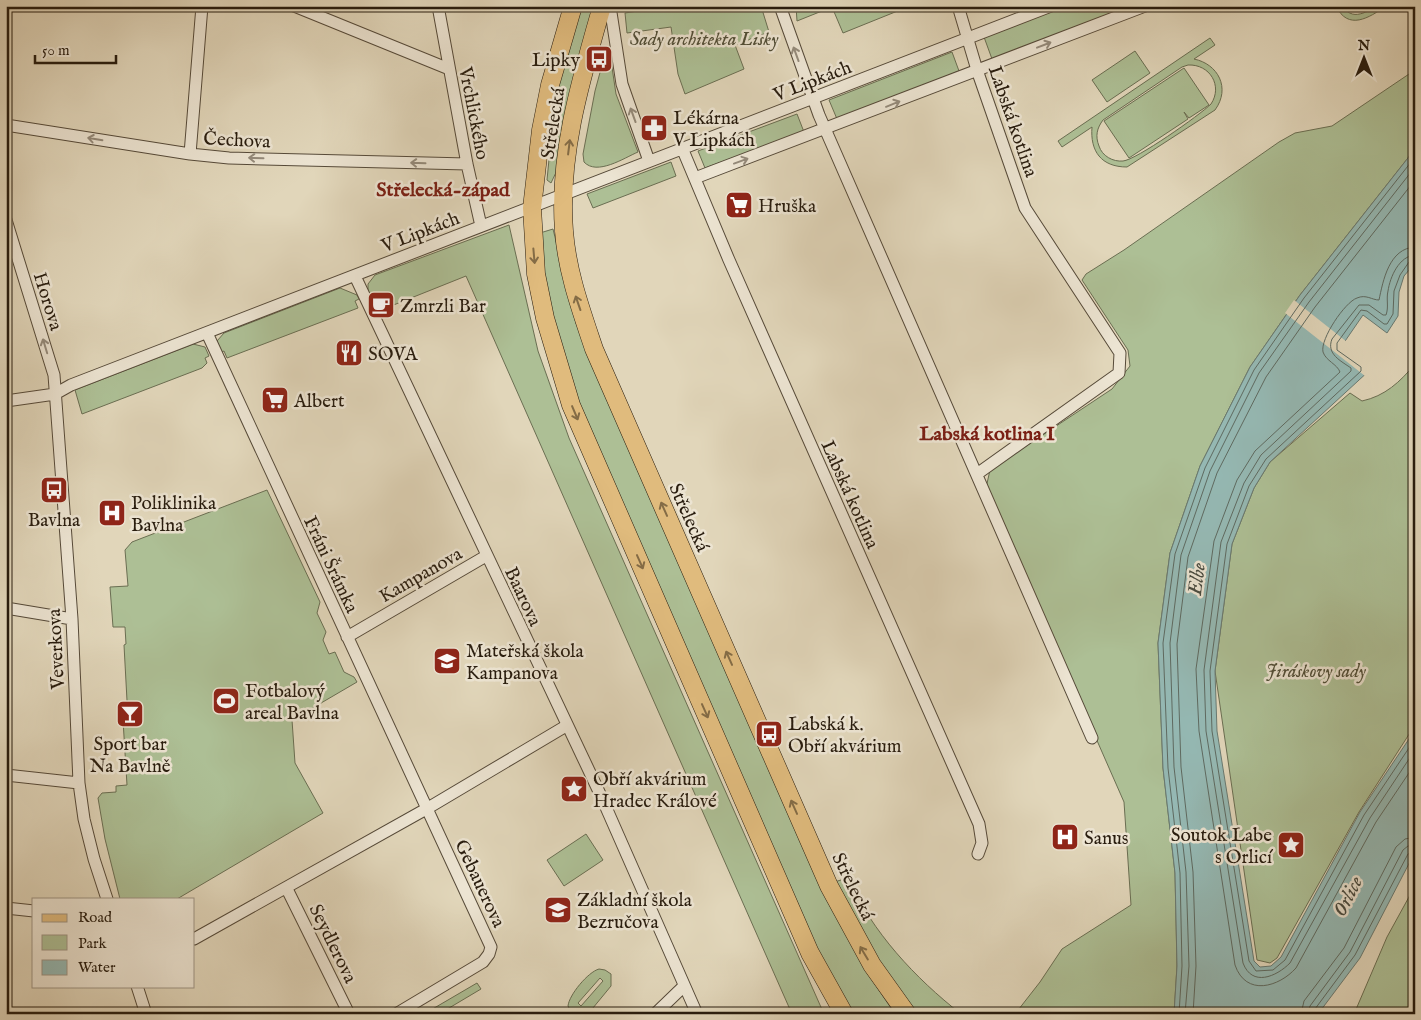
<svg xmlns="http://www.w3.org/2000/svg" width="1421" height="1020" font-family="'IM FELL English',serif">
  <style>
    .green { fill: #adbf95; stroke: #6a6e52; fill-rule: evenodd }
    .water { fill: #95b9b4; stroke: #697a72 }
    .pier { fill: #e1d6ba }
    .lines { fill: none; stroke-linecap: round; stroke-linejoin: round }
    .shore { stroke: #5e6a61; stroke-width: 1 }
    .street-casing { stroke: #564a39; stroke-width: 13 }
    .primary-casing { stroke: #281c0e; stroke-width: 19 }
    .street { stroke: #ece4d2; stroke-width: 11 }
    .primary { stroke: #e0bb7d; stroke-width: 18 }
    .oneway { stroke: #948a7a }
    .oneway2 { stroke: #846c46 }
    .labels { text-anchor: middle; stroke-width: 5; stroke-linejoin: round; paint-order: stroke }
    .park-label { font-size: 19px; font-style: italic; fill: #504d36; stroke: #ece4d2 }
    .poi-label { font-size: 19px; fill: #281c0e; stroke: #ece4d2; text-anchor: start }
    .street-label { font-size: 19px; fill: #281c0e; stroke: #ece4d2 }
    .neighbourhood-label { font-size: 20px; font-weight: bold; fill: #7a1f14; stroke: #ece4d2 }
    .water-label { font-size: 20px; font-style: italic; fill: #494b40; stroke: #ece4d2 }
  </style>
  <rect width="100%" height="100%" fill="#e1d6ba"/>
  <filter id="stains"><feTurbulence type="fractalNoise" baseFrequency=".004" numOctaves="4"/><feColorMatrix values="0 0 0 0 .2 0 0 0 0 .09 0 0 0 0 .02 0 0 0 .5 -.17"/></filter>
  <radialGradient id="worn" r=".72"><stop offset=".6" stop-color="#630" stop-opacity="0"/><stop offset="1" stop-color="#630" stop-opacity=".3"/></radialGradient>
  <path class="green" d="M579,6H596L559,166L551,183L547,180L556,87Z
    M668,6H761L769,32L735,45L744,69L685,94L678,74L671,27L627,33L625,13Z
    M796,6H910L843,33L832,7L797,21Z
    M1063,6H1132L992,59L984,37Z
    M1336,6H1342C1356,25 1369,6 1386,6C1369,18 1348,31 1336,6Z
    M1210,38L1215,45L1194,59C1218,64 1231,88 1215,110L1127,167C1101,167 1090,151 1092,127L1062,147L1058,141ZM1188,65C1210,64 1223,86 1211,104C1200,115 1136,160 1123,161C1113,162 1102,156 1099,146C1095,136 1097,128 1103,120L1182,67Z
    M1135,51L1150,73L1107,102L1092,80Z
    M952,52L959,71L837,119L829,100Z
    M605,54H610L616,94L638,152C624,158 597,176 584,162L583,154L595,91Z
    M1184,68L1209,105L1189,118L1184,112L1188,119L1129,158L1104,121Z
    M1415,70V149L1300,295L1250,367L1200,466L1170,553L1158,643L1163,768L1175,873L1177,966L1174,1014H1015L1040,982L1062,949L1131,905L1124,802L986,488L990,470L1112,389L1130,366L1128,350L1082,280L1086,274L1124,250L1279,142L1295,133L1332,126Z
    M797,114L804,132L705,168L698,151Z
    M671,162L676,176L593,208L587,194Z
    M509,225L538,351L569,438L824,1014H792L466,276L381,310L372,294L368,295V284L375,275Z
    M553,229L576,323L595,370L828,900L866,971L895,1014H853L823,963L581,409C561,352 544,294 540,233Z
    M340,288L357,295L359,299L355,301L358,308L227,358L224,351L219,353L217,341L224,333Z
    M193,344L205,347L209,356L205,358L207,363L202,368L82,414L75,390Z
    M1415,364V725L1359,812L1277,958L1270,963L1257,960L1215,671L1232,544L1254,488L1270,462L1350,393L1362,401C1385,396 1400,382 1415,364Z
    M267,490L320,602L317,613L326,632L323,640L329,654L335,652L344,672L354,677L357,682L292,720L295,763L323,813L177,899H120L105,839L98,798L102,793L116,792V786L127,785L123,720L128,719L124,645L126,644L125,627H113L110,587L128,586L125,550L132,542Z
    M586,834L603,860L564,886L547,860Z
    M848,878C872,932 915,978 961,1014H918C883,974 860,928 834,882Z
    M1415,886V1014H1354L1387,937Z
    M599,969L605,970L611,974V986L588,1014H572L568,1006C569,995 588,972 599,969ZM600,978L603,981L581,1006L578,1003Z
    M477,983L481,989L439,1014H424Z"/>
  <path class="water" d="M1415,149V263L1404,276L1399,292L1398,316L1387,333L1363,315L1341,347L1371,369L1270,462L1254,488L1232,544L1215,671L1217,731L1254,961L1260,967L1271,966L1281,957L1360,812L1415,730V852L1360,958L1318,1014H1174L1177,966L1175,873L1163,768L1158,643L1170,553L1200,466L1250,367L1300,295Z"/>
  <path class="pier" d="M1294,300L1347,342L1344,346L1372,367L1373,370L1365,376L1285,313Z"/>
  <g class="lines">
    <path class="shore" d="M1415,247C1389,248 1383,281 1379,300C1372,300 1366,294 1357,298C1345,302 1320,339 1323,352C1326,361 1337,364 1340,372L1255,451L1237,480L1214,541L1196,669L1199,731L1235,965C1246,997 1279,987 1296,968L1376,822L1415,764
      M1415,255C1399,256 1390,277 1388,291C1386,299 1389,307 1386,315H1383L1369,305H1359L1332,339C1326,354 1341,361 1351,368V371L1261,455L1244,483L1221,542L1204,670L1206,731L1243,963C1252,987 1276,977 1290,963L1370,818L1415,750
      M1415,261L1409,262L1400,275L1394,291L1393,314L1387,324H1384L1367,311L1361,310L1337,343V350L1361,367V371L1266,459L1249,486L1227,544L1210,671L1212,731L1249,961L1256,971L1273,970L1285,960L1364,815L1415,739
      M1179,1014L1182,966L1180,873L1168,768L1163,643L1175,554L1205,468L1254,370L1304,298L1415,157
      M1185,1014L1189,966L1186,872L1174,767L1170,643L1181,555L1210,471L1259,373L1309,302L1415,167
      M1193,1014L1196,966L1193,872L1181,767L1177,644L1188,557L1217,473L1266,377L1315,307L1415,180
      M1301,1014L1304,1001L1344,948L1396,847L1405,839L1415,837
      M1308,1014L1310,1006L1350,952L1403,850L1408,846L1415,845
      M1314,1014L1315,1009L1355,955L1408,854L1415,851"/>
    <g class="street-casing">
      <path id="street" d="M294,6L449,69
        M438,6L467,164L481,226
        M610,6L622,84L649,161
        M780,6L819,115L1092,738
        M958,6L977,70L1025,208L1120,353L1119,373L977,474
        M6,125L190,154L229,158L467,164
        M682,148L729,260L979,824L982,843L978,854
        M190,154L202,6
        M695,178L1145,6
        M6,220L54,375L72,619L79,783L84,819L94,859L107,899
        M355,276L601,796L697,1014
        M207,333L491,947L489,954L483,962L396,1014
        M6,401L55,394L71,385L1051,6
        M6,608L72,619
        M347,637L486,556
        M6,775L79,783
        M287,889L349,1014
        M6,908L34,911
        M194,939L428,808L566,726
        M137,986L146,1014
        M655,1014L684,986"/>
    </g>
    <g class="primary-casing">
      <path id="primary" d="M573,6L550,85L541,130L532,208L536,274L545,318L571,405L810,953L844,1014
        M602,6C581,79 558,155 564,231C567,272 581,310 594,349L829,886L872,965L907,1014"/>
    </g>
    <use href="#street" class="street"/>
    <use href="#primary" class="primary"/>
  </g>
  <defs><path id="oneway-shaft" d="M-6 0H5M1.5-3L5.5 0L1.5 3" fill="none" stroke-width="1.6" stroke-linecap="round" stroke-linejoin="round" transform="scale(1.25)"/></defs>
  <g class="oneway">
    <use href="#oneway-shaft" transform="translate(1044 45) rotate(-21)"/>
    <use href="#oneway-shaft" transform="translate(796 54) rotate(-110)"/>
    <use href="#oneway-shaft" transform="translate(893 104) rotate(-22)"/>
    <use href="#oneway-shaft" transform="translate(633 115) rotate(-110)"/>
    <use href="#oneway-shaft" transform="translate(95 139) rotate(-171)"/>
    <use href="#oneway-shaft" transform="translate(256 158) rotate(-178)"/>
    <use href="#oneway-shaft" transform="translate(741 161) rotate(-20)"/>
    <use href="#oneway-shaft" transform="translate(418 163) rotate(-178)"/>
    <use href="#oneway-shaft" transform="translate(45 346) rotate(-107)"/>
  </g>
  <g class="oneway2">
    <use href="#oneway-shaft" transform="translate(569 147) rotate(-83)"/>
    <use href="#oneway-shaft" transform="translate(534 256) rotate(85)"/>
    <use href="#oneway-shaft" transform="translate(578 303) rotate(-109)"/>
    <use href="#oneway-shaft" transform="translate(575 413) rotate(67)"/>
    <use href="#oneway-shaft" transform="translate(664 509) rotate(-114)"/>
    <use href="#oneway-shaft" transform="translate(640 562) rotate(66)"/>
    <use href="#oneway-shaft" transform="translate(729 658) rotate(-114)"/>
    <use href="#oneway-shaft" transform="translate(705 711) rotate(66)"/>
    <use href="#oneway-shaft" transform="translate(794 807) rotate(-114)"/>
    <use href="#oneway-shaft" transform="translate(864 953) rotate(-121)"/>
  </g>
  <defs>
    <g id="bus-square" transform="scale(1.4375)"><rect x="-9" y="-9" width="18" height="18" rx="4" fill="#8f2418" stroke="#ece4d2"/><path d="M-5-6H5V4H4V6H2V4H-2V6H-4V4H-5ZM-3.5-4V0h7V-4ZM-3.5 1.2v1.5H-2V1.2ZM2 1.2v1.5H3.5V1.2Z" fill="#fff"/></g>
    <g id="pharmacy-square" transform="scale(1.4375)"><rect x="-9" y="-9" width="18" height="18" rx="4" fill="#8f2418" stroke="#ece4d2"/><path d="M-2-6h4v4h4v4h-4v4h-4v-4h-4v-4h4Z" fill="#fff"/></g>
    <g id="supermarket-square" transform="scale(1.4375)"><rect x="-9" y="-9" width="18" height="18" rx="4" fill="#8f2418" stroke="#ece4d2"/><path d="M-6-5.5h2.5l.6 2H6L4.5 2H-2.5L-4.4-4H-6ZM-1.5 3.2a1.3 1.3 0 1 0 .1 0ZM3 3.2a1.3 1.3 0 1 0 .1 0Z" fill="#fff"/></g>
    <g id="cafe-square" transform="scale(1.4375)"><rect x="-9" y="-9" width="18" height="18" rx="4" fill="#8f2418" stroke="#ece4d2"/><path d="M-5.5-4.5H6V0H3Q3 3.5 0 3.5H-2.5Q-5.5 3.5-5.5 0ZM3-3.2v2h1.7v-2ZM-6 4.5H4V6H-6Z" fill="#fff"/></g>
    <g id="restaurant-square" transform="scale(1.4375)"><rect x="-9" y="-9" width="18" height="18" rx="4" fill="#8f2418" stroke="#ece4d2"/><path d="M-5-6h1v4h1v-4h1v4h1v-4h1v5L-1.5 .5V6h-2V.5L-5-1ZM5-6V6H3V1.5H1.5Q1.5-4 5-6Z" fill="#fff"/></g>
    <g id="hospital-square" transform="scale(1.4375)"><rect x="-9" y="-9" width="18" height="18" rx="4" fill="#8f2418" stroke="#ece4d2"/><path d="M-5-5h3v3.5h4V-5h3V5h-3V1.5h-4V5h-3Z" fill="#fff"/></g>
    <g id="school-square" transform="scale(1.4375)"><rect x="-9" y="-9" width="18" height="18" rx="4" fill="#8f2418" stroke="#ece4d2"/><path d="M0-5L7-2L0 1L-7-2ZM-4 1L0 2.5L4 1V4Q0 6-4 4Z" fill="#fff"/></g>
    <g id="stadium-square" transform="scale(1.4375)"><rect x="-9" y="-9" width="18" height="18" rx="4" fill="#8f2418" stroke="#ece4d2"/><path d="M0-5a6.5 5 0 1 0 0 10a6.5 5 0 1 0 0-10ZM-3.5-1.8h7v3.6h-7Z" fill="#fff"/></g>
    <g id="bar-square" transform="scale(1.4375)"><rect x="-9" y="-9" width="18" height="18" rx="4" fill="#8f2418" stroke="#ece4d2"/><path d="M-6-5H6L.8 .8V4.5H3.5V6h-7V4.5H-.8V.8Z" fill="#fff"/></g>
    <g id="sight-square" transform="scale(1.4375)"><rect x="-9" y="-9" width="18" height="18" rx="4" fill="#8f2418" stroke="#ece4d2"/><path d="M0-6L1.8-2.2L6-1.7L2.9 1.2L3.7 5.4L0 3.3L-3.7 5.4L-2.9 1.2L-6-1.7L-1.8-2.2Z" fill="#fff"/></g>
  </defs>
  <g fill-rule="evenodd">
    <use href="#bus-square" x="599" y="59"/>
    <use href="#pharmacy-square" x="654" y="128"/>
    <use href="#supermarket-square" x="739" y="205"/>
    <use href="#cafe-square" x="381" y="305"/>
    <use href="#restaurant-square" x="349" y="353"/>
    <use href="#supermarket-square" x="275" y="400"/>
    <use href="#bus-square" x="54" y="490"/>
    <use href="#hospital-square" x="112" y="513"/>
    <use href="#school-square" x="447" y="661"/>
    <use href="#stadium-square" x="226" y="701"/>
    <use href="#bar-square" x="130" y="714"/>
    <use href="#bus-square" x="769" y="734"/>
    <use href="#sight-square" x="574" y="789"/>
    <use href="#hospital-square" x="1065" y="837"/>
    <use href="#sight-square" x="1291" y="845"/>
    <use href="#school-square" x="558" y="910"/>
  </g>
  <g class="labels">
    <g class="park-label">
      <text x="704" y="45">Sady architekta Lisky</text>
      <text x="1316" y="677">Jiráskovy sady</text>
    </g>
    <g class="poi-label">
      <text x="580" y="66" text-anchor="end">Lipky</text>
      <text x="673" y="124">Lékárna<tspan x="673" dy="22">V Lipkách</tspan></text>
      <text x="758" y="212">Hruška</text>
      <text x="400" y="312">Zmrzli Bar</text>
      <text x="368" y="360">SOVA</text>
      <text x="294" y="407">Albert</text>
      <text x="131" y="509">Poliklinika<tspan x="131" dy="22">Bavlna</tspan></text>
      <text x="54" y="526" text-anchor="middle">Bavlna</text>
      <text x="466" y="657">Mateřská škola<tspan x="466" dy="22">Kampanova</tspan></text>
      <text x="245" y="697">Fotbalový<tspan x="245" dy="22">areal Bavlna</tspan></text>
      <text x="788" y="730">Labská k.<tspan x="788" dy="22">Obří akvárium</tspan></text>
      <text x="130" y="750" text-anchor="middle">Sport bar<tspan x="130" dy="22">Na Bavlně</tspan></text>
      <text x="593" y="785">Obří akvárium<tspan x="593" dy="22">Hradec Králové</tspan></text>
      <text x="1272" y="841" text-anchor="end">Soutok Labe<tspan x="1272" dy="22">s Orlicí</tspan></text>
      <text x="1084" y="844">Sanus</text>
      <text x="577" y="906">Základní škola<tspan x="577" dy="22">Bezručova</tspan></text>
    </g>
    <g class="street-label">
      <text transform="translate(812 80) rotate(-21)" y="7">V Lipkách</text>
      <text transform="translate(475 113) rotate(79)" y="7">Vrchlického</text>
      <text transform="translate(1014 121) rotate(71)" y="7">Labská kotlina</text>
      <text transform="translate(552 123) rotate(-81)" y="7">Střelecká</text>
      <text transform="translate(237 139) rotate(3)" y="7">Čechova</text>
      <text transform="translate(420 231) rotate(-21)" y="7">V Lipkách</text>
      <text transform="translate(49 301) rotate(73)" y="7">Horova</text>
      <text transform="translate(851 494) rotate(66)" y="7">Labská kotlina</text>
      <text transform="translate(690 517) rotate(66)" y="7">Střelecká</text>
      <text transform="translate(332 564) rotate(65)" y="7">Fráni Šrámka</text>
      <text transform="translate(420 574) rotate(-30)" y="7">Kampanova</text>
      <text transform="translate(524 596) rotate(65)" y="7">Baarova</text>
      <text transform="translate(55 649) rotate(-93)" y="7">Veverkova</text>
      <text transform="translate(481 883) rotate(65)" y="7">Gebauerova</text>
      <text transform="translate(854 886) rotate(64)" y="7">Střelecká</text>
      <text transform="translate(334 943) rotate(64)" y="7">Seydlerova</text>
    </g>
    <g class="neighbourhood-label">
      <text x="443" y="196">Střelecká-západ</text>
      <text x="987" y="440">Labská kotlina I</text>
    </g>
    <g class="water-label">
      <text transform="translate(1196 579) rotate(-82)" y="7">Elbe</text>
      <text transform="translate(1347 896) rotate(-63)" y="7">Orlice</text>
    </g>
  </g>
  <rect width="1421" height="1020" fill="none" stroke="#e1d6ba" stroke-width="25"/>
  <rect x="8" y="8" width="1406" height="1005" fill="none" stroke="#281c0e" stroke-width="2.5"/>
  <rect x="12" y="12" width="1396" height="995" fill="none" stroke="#281c0e"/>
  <rect x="32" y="898" width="162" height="90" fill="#ece4d2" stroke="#9e9484"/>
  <rect x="42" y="914" width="25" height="8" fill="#e0bb7d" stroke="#9e9484"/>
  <text x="78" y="922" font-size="15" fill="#281c0e">Road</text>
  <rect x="42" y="935" width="25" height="15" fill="#adbf95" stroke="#9e9484"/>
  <text x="78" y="948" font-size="15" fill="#281c0e">Park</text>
  <rect x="42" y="960" width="25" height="15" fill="#95b9b4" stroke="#9e9484"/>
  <text x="78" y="972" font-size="15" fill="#281c0e">Water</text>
  <g transform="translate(1364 58)" stroke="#ece4d2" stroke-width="4" paint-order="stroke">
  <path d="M0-4L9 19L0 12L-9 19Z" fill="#281c0e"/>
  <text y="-8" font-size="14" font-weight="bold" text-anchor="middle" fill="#281c0e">N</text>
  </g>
  <path d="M35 55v8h81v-8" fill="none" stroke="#281c0e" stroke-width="2.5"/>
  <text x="42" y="55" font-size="15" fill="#281c0e" stroke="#ece4d2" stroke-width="4" paint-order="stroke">50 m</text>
  <rect width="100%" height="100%" filter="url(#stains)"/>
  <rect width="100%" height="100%" fill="url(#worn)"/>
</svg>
